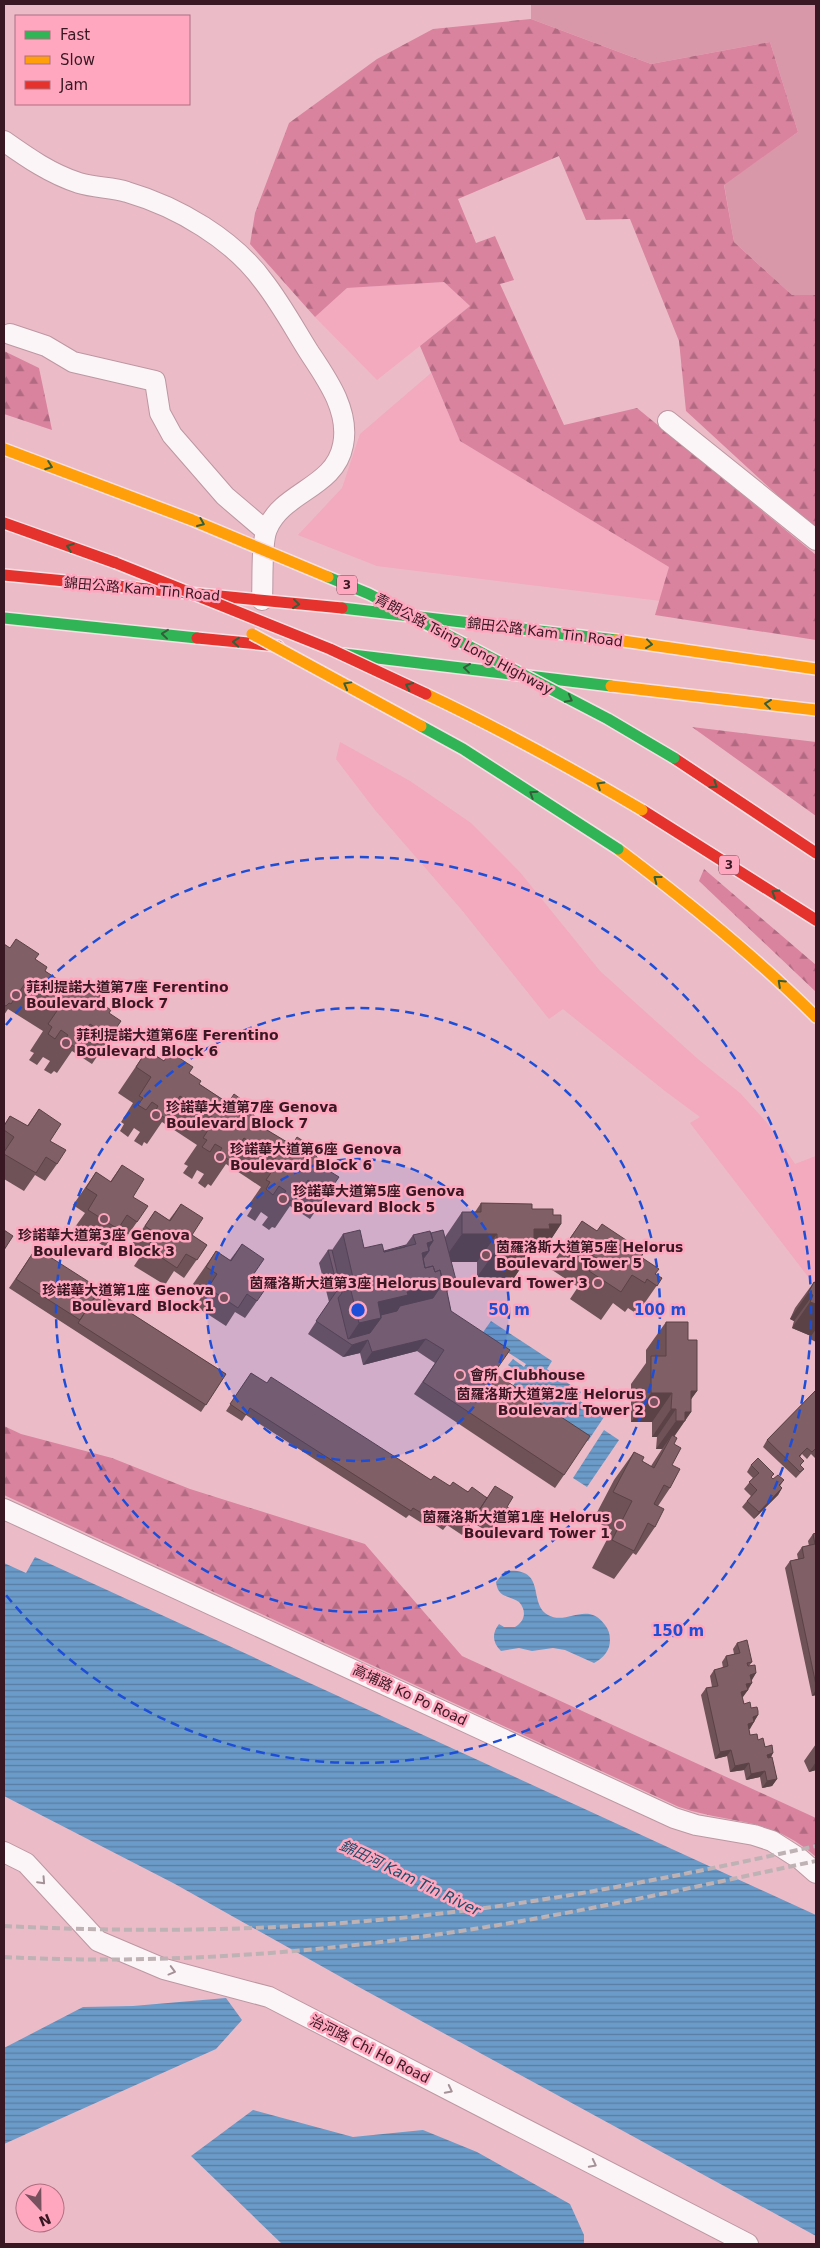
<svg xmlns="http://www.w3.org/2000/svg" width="820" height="2248" font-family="'DejaVu Sans','Noto Sans TC',sans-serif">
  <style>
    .built { fill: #f3a9be }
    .grass { fill: #d998aa }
    .forest { fill: url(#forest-firs) }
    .water { fill: url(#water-rules) }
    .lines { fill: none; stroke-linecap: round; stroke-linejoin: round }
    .street-casing { stroke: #bc97a2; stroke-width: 22 }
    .fast-casing { stroke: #f6e0e6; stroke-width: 14 }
    .slow-casing { stroke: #f6e0e6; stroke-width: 14 }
    .jam-casing { stroke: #f6e0e6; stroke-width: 14 }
    .street { stroke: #fcf5f7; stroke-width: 20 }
    .fast { stroke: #30b455; stroke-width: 11 }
    .slow { stroke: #ff9f0a; stroke-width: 11 }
    .jam { stroke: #e5322d; stroke-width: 11 }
    .rail { stroke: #beb2b5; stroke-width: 4; stroke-dasharray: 8 4; stroke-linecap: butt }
    .fast-bridge-casing { stroke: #f6e0e6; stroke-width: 14; stroke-linecap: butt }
    .slow-bridge-casing { stroke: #f6e0e6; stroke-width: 14; stroke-linecap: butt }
    .jam-bridge-casing { stroke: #f6e0e6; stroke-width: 14; stroke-linecap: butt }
    .fast-bridge { stroke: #30b455; stroke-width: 11 }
    .slow-bridge { stroke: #ff9f0a; stroke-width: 11 }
    .jam-bridge { stroke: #e5322d; stroke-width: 11 }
    .wall { fill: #6e5258 }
    .shaded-wall { fill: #5a4247 }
    .building { fill: #805f66; stroke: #5a4247 }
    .oneway { stroke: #355e3a }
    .oneway2 { stroke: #a49298 }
    .ring { fill: none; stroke: #1d4ed8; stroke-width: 2.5; stroke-dasharray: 9 6 }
    .poi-dot { fill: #77515d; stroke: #ffa7bf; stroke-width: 2 }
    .labels { text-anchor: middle; stroke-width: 5; stroke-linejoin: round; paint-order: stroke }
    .shield { fill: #ffa7bf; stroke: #744352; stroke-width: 1 }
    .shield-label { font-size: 12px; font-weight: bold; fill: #391823 }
    .street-label { font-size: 14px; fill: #391823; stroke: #ffa7bf }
    .poi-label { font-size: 14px; font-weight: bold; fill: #391823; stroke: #ffa7bf; text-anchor: start }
    .water-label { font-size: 15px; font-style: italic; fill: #1e4c6b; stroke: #ffa7bf }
    .centre { fill: #1d4ed8; stroke: #ffa7bf; stroke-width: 2.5 }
    .ring-label { font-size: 15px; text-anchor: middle; font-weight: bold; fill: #1d4ed8; stroke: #ffa7bf; stroke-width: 5; stroke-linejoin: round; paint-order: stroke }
  </style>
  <defs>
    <pattern id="forest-firs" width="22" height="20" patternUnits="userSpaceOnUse" patternTransform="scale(1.25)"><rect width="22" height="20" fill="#d9839f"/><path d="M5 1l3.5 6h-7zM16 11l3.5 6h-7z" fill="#b16a81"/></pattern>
    <pattern id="water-rules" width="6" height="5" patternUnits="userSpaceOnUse" patternTransform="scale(1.25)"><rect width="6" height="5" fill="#6b9bc8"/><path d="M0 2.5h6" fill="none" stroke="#597da2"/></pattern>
  </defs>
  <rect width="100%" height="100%" fill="#ebbbc8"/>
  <path class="built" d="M444,282L470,306L377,380L315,317L347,288Z
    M431,373L460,441L669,567L661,601L377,566L298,535L342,488L360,434Z
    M340,742L410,781L471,823L519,871L600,971L699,1060L740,1093L768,1124L795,1164L816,1156V1287L690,1123L700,1117L665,1091L563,1009L549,1019L461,909L375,810L336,759Z"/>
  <path class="grass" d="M531,4H816V295H792L734,242L724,184L798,132L770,42L651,64L531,19Z"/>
  <path class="forest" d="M531,19L651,64L770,42L798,132L724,185L734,242L792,295H816V527L786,503L686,411L679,341L630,219L586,220L559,156L458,199L476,243L495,236L514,280L500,284L564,425L637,408L816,555V640L655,615L669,567L460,441L420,346L470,306L444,282L347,288L315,317L250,244L255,213L289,123L377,59L433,29Z
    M4,351L39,368L52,430L4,414Z
    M692,727L816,742V816Z
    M704,869L816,965V992L699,881Z
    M4,1426L21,1434L112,1458L190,1489L365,1544L462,1656L816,1818V1857C770,1816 732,1825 679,1807L4,1495Z"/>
  <path class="water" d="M491,1321L552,1361L547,1369L581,1392L577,1399L604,1417L588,1441L510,1390L521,1374L508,1365L513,1359L524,1367L526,1364L481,1335Z
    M604,1430L619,1440L587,1487L573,1478Z
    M35,1557L816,1915V2236L357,1986L175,1884L4,1796V1563L26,1573Z
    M505,1571C548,1567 527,1602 548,1615C567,1626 587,1600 605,1625C610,1631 611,1639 609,1647C606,1655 601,1659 594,1663L565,1650L553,1648L532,1651L519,1648L501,1651C492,1642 492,1633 499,1624L504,1627H515C525,1621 527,1611 519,1602C508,1595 498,1598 496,1582Z
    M226,1998L242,2020L216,2049L4,2144V2048L83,2007L133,2006Z
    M253,2110L353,2137L423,2130L477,2152L570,2204L584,2235V2244H282L191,2156Z"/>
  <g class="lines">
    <g class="street-casing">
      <path id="street" d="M4,141C28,158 51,174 79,183C95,188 112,187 127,192C178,207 233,239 264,282C281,304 294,328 309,352C327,379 350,411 343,445C335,488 283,491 267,529C261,543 263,582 262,600
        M10,334L46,346L73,362L155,381L160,413L172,435L225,496L266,531
        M668,421L816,540
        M4,1509L674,1818L696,1825L754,1835L772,1841L800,1859L816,1873
        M4,1852L26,1863L98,1941L164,1969L269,1997L748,2244"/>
    </g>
    <g class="fast-casing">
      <path id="fast" d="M342,608L616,640
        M4,618L197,638
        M344,654L611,686"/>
    </g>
    <g class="slow-casing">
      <path id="slow" d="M616,640L816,669
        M611,686L816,710
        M618,849C687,901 754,955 816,1017"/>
    </g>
    <g class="jam-casing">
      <path id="jam" d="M4,523L116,563
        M4,575L342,608
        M197,638L278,646
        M674,758L816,853
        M642,810L816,920"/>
    </g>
    <use href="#street" class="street"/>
    <use href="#fast" class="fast"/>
    <use href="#slow" class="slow"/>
    <use href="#jam" class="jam"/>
    <path class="rail" d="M4,1926C145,1933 286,1931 427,1915C558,1901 688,1874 816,1846
      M4,1957C180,1966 360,1950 533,1919C628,1902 722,1881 816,1861"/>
    <g class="fast-bridge-casing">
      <path id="fast-bridge" d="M328,577L369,594L608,719L674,758
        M421,726L463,749L618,849"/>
    </g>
    <g class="slow-bridge-casing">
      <path id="slow-bridge" d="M4,449L192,520L328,577
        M252,634L421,726
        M426,694C500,729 571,768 642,810"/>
    </g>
    <g class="jam-bridge-casing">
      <path id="jam-bridge" d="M116,563L330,649L426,694"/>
    </g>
    <use href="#fast-bridge" class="fast-bridge"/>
    <use href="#slow-bridge" class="slow-bridge"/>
    <use href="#jam-bridge" class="jam-bridge"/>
  </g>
  <path class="wall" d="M4,944L10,948L35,959L45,971L73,990L99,1002L109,1013L110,1037L92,1064L72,1051L57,1073L54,1071L51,1074L44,1070L50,1061L43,1057L37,1065L29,1060L34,1053L30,1051L43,1031L8,1009L4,1015Z
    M147,1050L164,1061L189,1073L199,1084L228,1103L253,1115L262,1127L291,1145L316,1157L326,1169L328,1193L310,1219L290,1206L275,1228L272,1227L269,1230L262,1225L268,1217L261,1212L255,1221L247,1216L252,1208L248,1206L261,1187L246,1177L226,1164L211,1186L208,1184L205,1188L198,1183L204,1174L197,1170L192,1179L183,1173L188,1166L184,1164L197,1145L162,1122L147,1144L144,1142L142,1146L134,1141L140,1132L134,1128L128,1137L120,1131L124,1124L121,1122L133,1103L118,1093Z
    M39,1109L50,1141L57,1164L45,1181L35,1175L24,1191L4,1179V1125L10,1116L27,1126Z
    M122,1165L133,1197L137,1222L125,1239L115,1233L105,1247L75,1227L85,1213L73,1205L96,1172L110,1182Z
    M481,1203L532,1209L553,1215L561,1224L542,1253L533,1252L530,1257H528L514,1278L477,1277V1262H451L447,1292L451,1311L564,1475L555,1488L414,1394L435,1363L417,1351L363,1365L360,1353L343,1357L308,1334L329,1302L319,1263L328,1250H332L343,1234L364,1248L384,1251L405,1246L413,1235L431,1233L445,1237L462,1212H475Z
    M181,1204L192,1235L207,1245L184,1278L174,1271L165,1285L134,1266L144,1251L132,1244L155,1211L169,1220Z
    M582,1221L597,1231L641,1257L655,1274L662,1278L637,1314L628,1308L625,1312L613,1303L601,1320L570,1299L578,1287L549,1268Z
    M242,1244L253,1275L257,1301L245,1318L235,1312L226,1326L195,1306L205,1292L193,1284L216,1251L230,1260Z
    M30,1257L98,1292L226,1374L201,1412L9,1288Z
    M814,1282L816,1283V1342L810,1339L811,1336L792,1328L794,1321L790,1319L795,1308Z
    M666,1322L688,1340L697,1391L691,1399V1412L674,1437L670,1488L658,1506L655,1527L636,1555L633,1553L614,1579L592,1568L612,1530L593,1520L614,1480L634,1452L642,1461L651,1466L662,1449H656L657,1437H652V1422H631V1384L646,1363V1350Z
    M251,1373L266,1383L431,1480L487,1497L509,1508L491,1534L472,1522L462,1535L447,1525L443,1530L428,1520L425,1525L409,1515L406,1518L246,1415L242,1421L226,1411Z
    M816,1390V1457L815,1458L811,1454L807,1459L802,1454L800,1457L804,1461L800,1466L804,1469L796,1478L763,1447L767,1440Z
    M751,1465L773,1479L784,1480L780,1486L782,1488L778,1495L754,1519L742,1507L751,1496L744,1489L753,1478L747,1472Z
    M816,1533V1695L812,1696L785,1568L790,1561L798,1559L797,1554L802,1547L809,1546L808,1541L813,1534Z
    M737,1643L752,1662L749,1666L756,1673L751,1680L752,1683L748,1690L742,1697L744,1704L751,1708L758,1715L754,1721V1722L749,1729L750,1735L758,1740L773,1753L771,1757L777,1779L772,1786L762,1788L760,1777L746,1780L744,1770L730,1772L727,1756L715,1759L701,1695L706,1688L712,1687L710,1676L714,1670L723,1668L722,1662L726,1656L734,1654L733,1649Z
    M816,1744V1770L809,1772L804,1761Z"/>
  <path class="shaded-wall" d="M549,1224H561L542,1253L533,1252L530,1257H528L514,1278L477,1277L497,1249L534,1229Z
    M462,1234H497L477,1262H442Z
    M433,1241L429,1251L412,1275L411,1268L427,1243Z
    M456,1280L447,1292L445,1282Z
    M443,1283L424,1311L368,1340L360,1353L343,1357L352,1345L347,1341L359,1323L378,1302L407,1292Z
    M808,1293L813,1295L794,1321L790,1319Z
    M810,1302L816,1304V1329L811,1336L792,1328Z
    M426,1339L417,1351L363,1365L372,1352Z
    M691,1391H697L677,1419Z
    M651,1393H672L652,1422H631Z
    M671,1409H676L657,1437H652Z
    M685,1412H691L665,1449L672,1435L662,1449H656L676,1421Z
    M782,1488L778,1495L754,1519L759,1512Z
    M756,1673L752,1680L745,1681L750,1675Z
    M752,1683L747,1690L746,1684Z
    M748,1690L743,1697L736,1698L741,1692Z
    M816,1690V1695L812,1696Z
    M758,1715L754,1722L753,1717Z
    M754,1722L750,1729L743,1730L748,1724Z
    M731,1750L727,1756L715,1759L720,1752Z
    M773,1753L769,1760L767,1755Z
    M816,1762V1770L809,1772Z
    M749,1763L744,1770L730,1772L735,1766Z
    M765,1771L760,1777L746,1780L751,1774Z
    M777,1779L772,1786L762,1788L767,1781Z"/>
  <path class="building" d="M16,939L39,954L35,959L47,967L45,971L74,990L80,981L102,996L99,1002L111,1010L109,1013L121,1021L110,1037L90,1024L75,1047L72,1045L70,1048L62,1044L68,1035L61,1030L55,1039L48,1034L52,1027L48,1024L61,1005L26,982L11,1004L9,1003L6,1006L4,1005V994L5,993L4,992V944L10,948Z
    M147,1050L164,1061L170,1052L193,1067L189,1073L201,1081L199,1084L228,1103L234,1094L256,1110L253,1115L265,1123L262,1127L292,1145L297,1137L320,1152L316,1157L329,1165L326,1169L339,1177L328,1193L308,1180L293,1202L290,1200L288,1204L280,1199L286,1191L279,1186L273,1195L266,1189L270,1182L266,1180L279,1161L264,1151L244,1138L229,1160L226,1158L224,1162L216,1157L222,1148L215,1144L210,1152L202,1147L207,1140L203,1138L215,1119L180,1096L165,1118L162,1116L160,1120L153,1115L158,1106L152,1102L146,1110L138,1105L143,1098L139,1096L151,1077L136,1067Z
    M39,1109L61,1124L50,1141L66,1150L57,1164L46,1157L36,1173L4,1154V1152L14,1137L4,1130V1126L10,1116L28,1126Z
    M122,1165L144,1179L133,1197L148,1206L137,1222L127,1215L118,1229L88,1210L97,1195L86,1188L96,1172L111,1182Z
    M481,1203L532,1204V1209H553V1215H561V1224H549L550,1229H534V1249H497V1234H462V1212H481Z
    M181,1204L203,1218L192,1235L207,1245L197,1260L186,1254L177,1268L147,1248L156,1234L145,1226L155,1211L170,1221Z
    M582,1221L597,1231L602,1224L644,1252L641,1257L659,1269L655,1274L662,1278L657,1286L647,1279L645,1283L632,1275L621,1292L589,1271L598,1259L569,1240Z
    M4,1230L13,1236L4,1250Z
    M360,1230L364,1248L382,1244L384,1252L416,1244L413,1235L430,1231L433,1241L427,1243L429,1251L422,1253L425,1268L433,1266L435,1272L440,1270L443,1283L407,1292L408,1295L378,1302L381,1318L359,1323L349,1283L354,1282L343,1234Z
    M443,1230L456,1280L445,1282L451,1311L510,1350L494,1373L590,1436L564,1475L423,1382L444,1350L426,1339L372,1352L368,1340L352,1345L316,1321L338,1289L328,1250H332L342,1293L338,1298L348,1339L370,1333L381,1318V1315L397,1311L400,1306L433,1298L443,1283L440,1270L435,1272L433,1266L425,1268L423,1259L429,1251V1247L433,1241L431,1233Z
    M242,1244L264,1259L253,1275L268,1285L257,1301L247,1294L238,1308L208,1288L217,1274L206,1267L216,1251L231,1261Z
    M406,1245L405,1247L384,1252V1251Z
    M36,1248L100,1289L80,1320L16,1279Z
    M814,1282L816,1283V1304L810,1302L813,1295L808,1293Z
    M98,1292L226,1374L206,1405L78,1323Z
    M666,1322H688V1340H697V1391H691V1412H685V1421H676V1409H671L672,1393H651V1356H666Z
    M251,1373L267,1383L271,1377L431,1480L434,1476L450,1486L453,1482L468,1492L472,1487L487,1498L467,1529L451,1518L448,1523L432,1513L430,1518L413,1508L411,1511L250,1408L246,1415L230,1404Z
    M816,1390V1448L812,1452L807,1448L799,1456L804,1461L800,1465L804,1469L800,1472L767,1440Z
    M672,1435L677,1438L674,1444L681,1448L672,1465L680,1469L670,1488L664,1485L654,1504L664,1509L655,1527L648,1523L634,1551L612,1540L632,1501L613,1492L634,1452L644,1457L642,1461L654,1468Z
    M758,1458L774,1474L771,1477L773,1479L778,1475L784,1480L779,1485L782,1488L759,1512L747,1501L757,1490L749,1482L759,1473L751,1465Z
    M495,1486L513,1497L507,1507L509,1508L498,1525L478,1512Z
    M816,1533V1685L790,1561L804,1558L802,1547L815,1544L813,1534Z
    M747,1640L752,1662L747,1663L748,1666L755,1665L756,1673L750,1675L752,1683L746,1684L748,1690L741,1692L744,1704L750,1702L751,1708L757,1707L758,1711V1715L753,1717L754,1722L748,1724L750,1735L757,1734L758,1740L763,1738L765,1747L772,1745L773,1753L767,1755L768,1758L772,1757L777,1779L767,1781L765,1771L751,1774L749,1763L735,1766L731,1750L720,1752L706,1688L718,1686L714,1670L728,1666L726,1656L740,1653L737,1643Z"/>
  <defs><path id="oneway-chevron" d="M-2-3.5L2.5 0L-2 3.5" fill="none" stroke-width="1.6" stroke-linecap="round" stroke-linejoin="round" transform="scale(1.25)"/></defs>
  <g class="oneway">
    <use href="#oneway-chevron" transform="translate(49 466) rotate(20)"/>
    <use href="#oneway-chevron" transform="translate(201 523) rotate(23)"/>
    <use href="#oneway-chevron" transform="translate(70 547) rotate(-160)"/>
    <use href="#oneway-chevron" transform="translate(296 604) rotate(6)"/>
    <use href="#oneway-chevron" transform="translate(165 634) rotate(-174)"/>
    <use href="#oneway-chevron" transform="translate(236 642) rotate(-175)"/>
    <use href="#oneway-chevron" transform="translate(649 644) rotate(7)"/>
    <use href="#oneway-chevron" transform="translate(467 668) rotate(-173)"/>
    <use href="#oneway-chevron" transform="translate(347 685) rotate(-151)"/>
    <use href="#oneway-chevron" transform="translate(409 686) rotate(-155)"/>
    <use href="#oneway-chevron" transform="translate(569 699) rotate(28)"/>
    <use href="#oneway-chevron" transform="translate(768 704) rotate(-173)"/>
    <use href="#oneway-chevron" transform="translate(600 785) rotate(-149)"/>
    <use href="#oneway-chevron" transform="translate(714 785) rotate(34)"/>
    <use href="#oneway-chevron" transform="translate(533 794) rotate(-147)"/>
    <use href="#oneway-chevron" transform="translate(657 879) rotate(-143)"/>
    <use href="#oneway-chevron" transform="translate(775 893) rotate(-148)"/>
    <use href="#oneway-chevron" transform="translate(781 983) rotate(-137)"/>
  </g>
  <g class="oneway2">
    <use href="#oneway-chevron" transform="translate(42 1881) rotate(47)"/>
    <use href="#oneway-chevron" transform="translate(172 1971) rotate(15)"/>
    <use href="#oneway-chevron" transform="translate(449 2090) rotate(27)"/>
    <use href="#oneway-chevron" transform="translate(593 2164) rotate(27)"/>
  </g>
  <circle cx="358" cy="1310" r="151" fill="#1d4ed8" fill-opacity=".12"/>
  <g class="ring">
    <circle cx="358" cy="1310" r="151"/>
    <circle cx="358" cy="1310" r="302"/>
    <path d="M6 1025A453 453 0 1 1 6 1595"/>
  </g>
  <g class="poi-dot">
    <circle cx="16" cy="995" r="5"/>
    <circle cx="66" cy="1043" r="5"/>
    <circle cx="156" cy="1115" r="5"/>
    <circle cx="220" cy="1157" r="5"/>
    <circle cx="283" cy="1199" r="5"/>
    <circle cx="104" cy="1219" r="5"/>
    <circle cx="486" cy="1255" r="5"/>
    <circle cx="598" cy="1283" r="5"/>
    <circle cx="224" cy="1298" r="5"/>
    <circle cx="460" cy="1375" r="5"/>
    <circle cx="654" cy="1402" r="5"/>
    <circle cx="620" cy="1525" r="5"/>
  </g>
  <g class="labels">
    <g class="shield">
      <rect x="337" y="575.5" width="20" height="19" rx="4"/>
      <rect x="719" y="855.5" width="20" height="19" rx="4"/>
    </g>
    <g class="shield-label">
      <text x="347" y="589">3</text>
      <text x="729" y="869">3</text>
    </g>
    <g class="street-label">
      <text transform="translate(142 589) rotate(5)" y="5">錦田公路 Kam Tin Road</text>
      <text transform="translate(545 632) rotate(7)" y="5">錦田公路 Kam Tin Road</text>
      <text transform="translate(464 644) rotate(28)" y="5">青朗公路 Tsing Long Highway</text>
      <text transform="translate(410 1695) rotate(25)" y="5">高埔路 Ko Po Road</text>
      <text transform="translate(370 2049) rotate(27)" y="5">治河路 Chi Ho Road</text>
    </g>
    <g class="poi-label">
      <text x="26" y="992">菲利提諾大道第7座 Ferentino<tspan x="26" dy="16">Boulevard Block 7</tspan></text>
      <text x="76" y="1040">菲利提諾大道第6座 Ferentino<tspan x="76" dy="16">Boulevard Block 6</tspan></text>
      <text x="166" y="1112">珍諾華大道第7座 Genova<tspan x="166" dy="16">Boulevard Block 7</tspan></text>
      <text x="230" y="1154">珍諾華大道第6座 Genova<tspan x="230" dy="16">Boulevard Block 6</tspan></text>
      <text x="293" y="1196">珍諾華大道第5座 Genova<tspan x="293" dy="16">Boulevard Block 5</tspan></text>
      <text x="104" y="1240" text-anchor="middle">珍諾華大道第3座 Genova<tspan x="104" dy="16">Boulevard Block 3</tspan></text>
      <text x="496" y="1252">茵羅洛斯大道第5座 Helorus<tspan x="496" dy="16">Boulevard Tower 5</tspan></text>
      <text x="588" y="1288" text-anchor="end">茵羅洛斯大道第3座 Helorus Boulevard Tower 3</text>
      <text x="214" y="1295" text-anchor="end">珍諾華大道第1座 Genova<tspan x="214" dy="16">Boulevard Block 1</tspan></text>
      <text x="470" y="1380">會所 Clubhouse</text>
      <text x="644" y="1399" text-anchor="end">茵羅洛斯大道第2座 Helorus<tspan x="644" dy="16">Boulevard Tower 2</tspan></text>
      <text x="610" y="1522" text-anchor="end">茵羅洛斯大道第1座 Helorus<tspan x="610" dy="16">Boulevard Tower 1</tspan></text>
    </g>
    <g class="water-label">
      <text transform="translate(410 1878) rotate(26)" y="5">錦田河 Kam Tin River</text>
    </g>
  </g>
  <circle cx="358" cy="1310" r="8" class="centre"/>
  <g class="ring-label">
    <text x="509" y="1315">50 m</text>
    <text x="660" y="1315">100 m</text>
    <text x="678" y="1636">150 m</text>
  </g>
  <rect width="820" height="2248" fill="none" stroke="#391823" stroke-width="10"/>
  <rect x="15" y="15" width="175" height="90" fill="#ffa7bf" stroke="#b06e81"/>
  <rect x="25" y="31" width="25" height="8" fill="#30b455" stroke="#b06e81"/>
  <text x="60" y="40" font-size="15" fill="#391823">Fast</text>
  <rect x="25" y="56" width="25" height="8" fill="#ff9f0a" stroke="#b06e81"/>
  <text x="60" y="65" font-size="15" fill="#391823">Slow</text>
  <rect x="25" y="81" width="25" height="8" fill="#e5322d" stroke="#b06e81"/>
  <text x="60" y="90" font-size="15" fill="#391823">Jam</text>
  <g transform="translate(40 2208) rotate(158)"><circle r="24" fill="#ffa7bf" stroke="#b06e81"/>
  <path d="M0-4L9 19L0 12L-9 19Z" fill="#77515d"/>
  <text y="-8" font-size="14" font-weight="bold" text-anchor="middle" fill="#391823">N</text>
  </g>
</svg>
